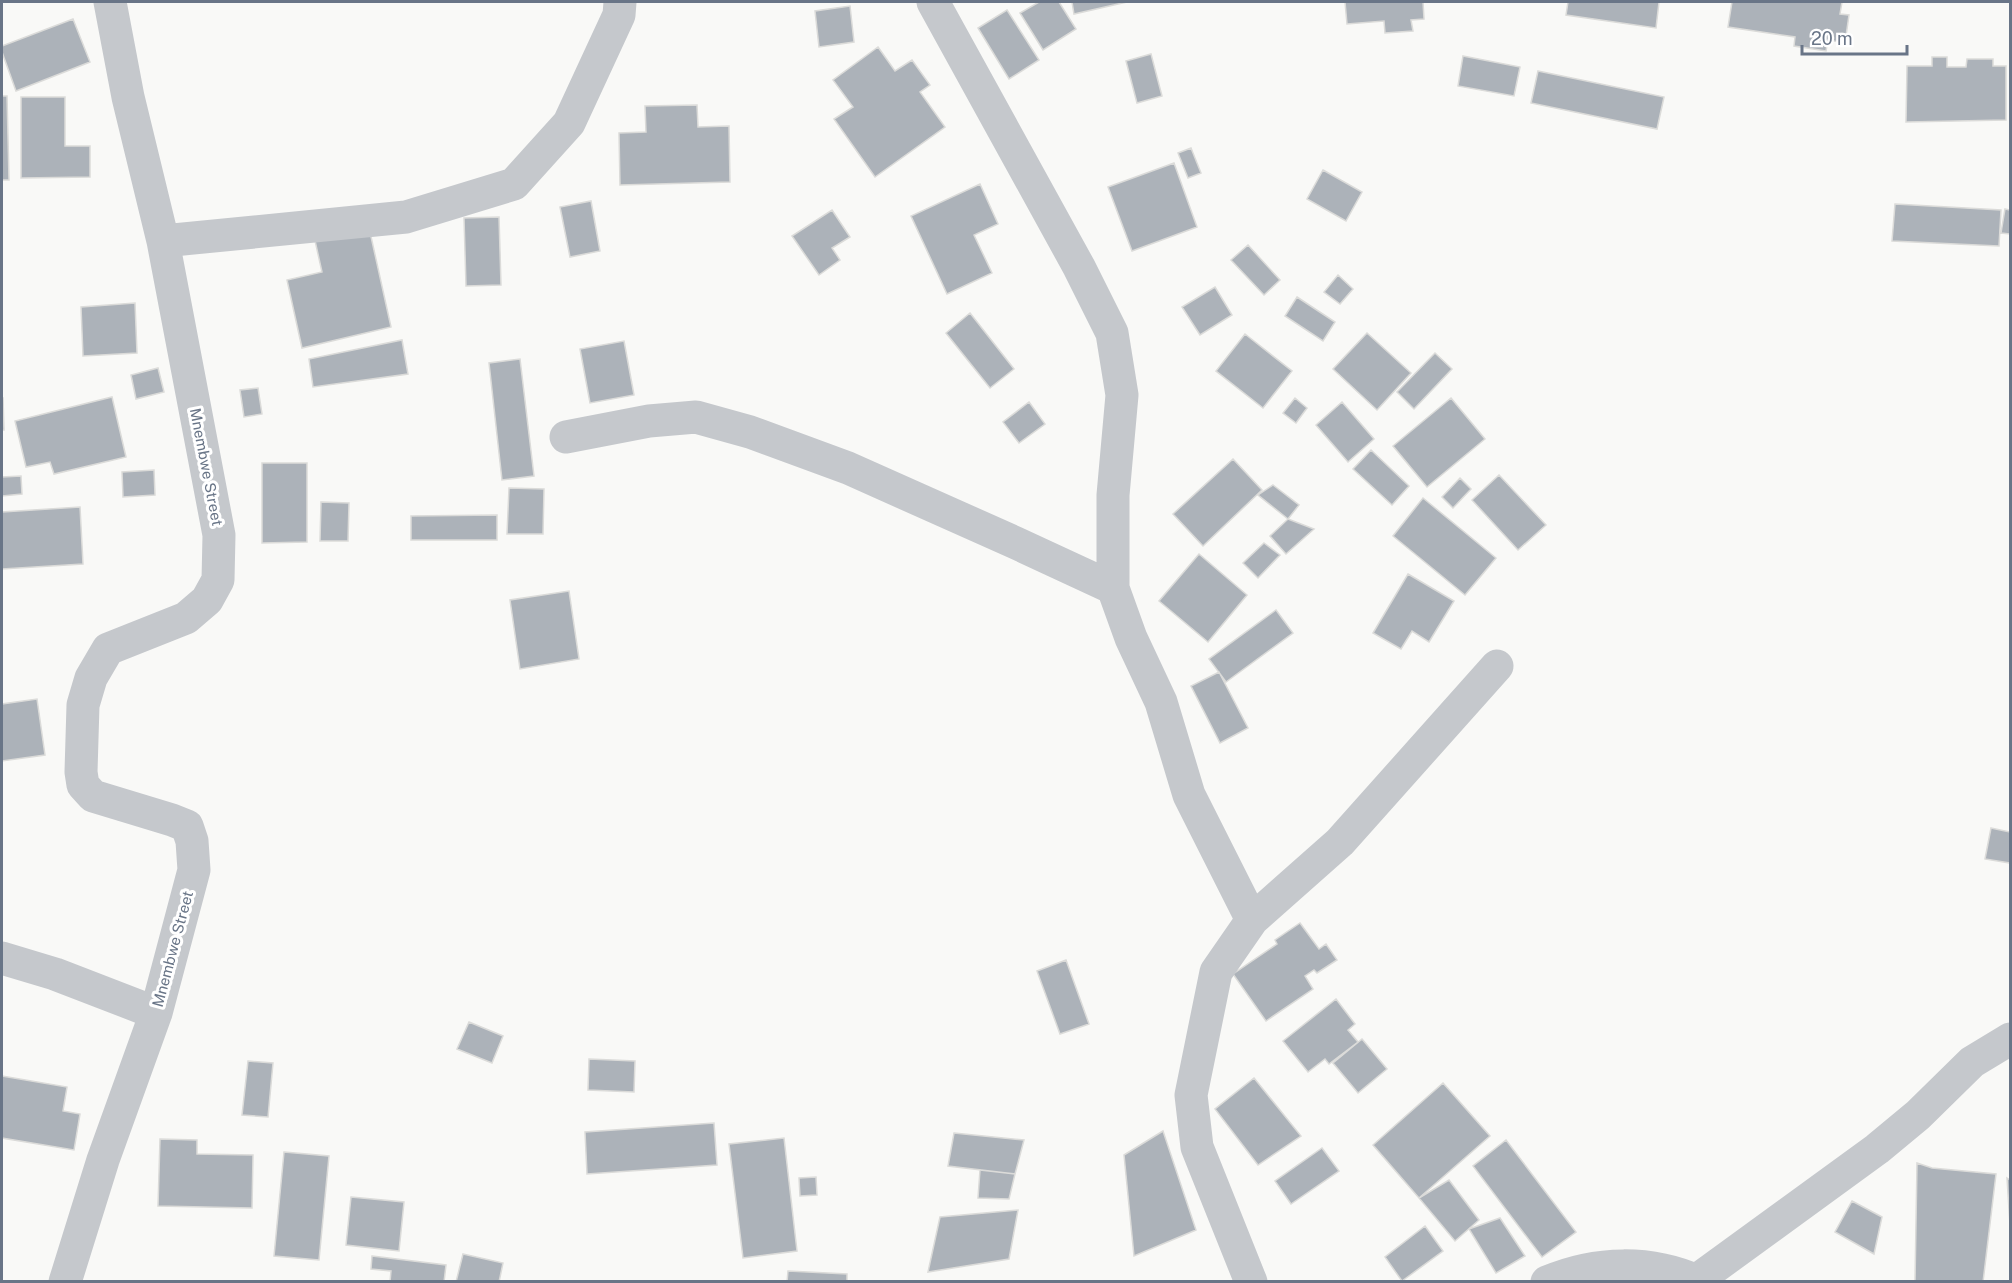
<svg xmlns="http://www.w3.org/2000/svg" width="2012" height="1283" font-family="'Public Sans',sans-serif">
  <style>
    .building { fill: #acb2b9; stroke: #dbdbd9; stroke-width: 1.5 }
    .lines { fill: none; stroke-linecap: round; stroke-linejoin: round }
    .minor { stroke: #c5c8cc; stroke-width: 33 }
    .labels { text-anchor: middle; stroke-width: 6; stroke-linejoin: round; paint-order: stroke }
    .street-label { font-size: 15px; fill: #697587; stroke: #fff }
  </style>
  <rect width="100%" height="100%" fill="#f9f9f7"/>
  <path class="building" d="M1039,2H1059L1076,29L1043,50L1020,13Z
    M1072,2H1127L1074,14Z
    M1345,2H1423L1424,19L1411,20L1413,31L1385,33L1384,21L1347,24Z
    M1568,2H1659L1656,28L1566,15Z
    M1732,2H1842L1840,14L1849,15L1845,43L1828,40L1826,51L1794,46L1795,37L1728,27Z
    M850,6L854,42L819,47L815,11Z
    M1007,10L1039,60L1009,79L978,28Z
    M73,19L90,62L16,91L2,52V46Z
    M878,47L895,71L912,60L930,85L920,92L945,127L875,177L834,119L853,107L833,80Z
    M1151,54L1162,96L1137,103L1126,61Z
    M1463,56L1520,67L1514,96L1458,86Z
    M1932,57H1947V67H1966L1967,59H1993V66H2006V120L1906,122L1907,66H1932Z
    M1538,71L1664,97L1657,129L1531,103Z
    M2,96H7L9,180H2Z
    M21,97H65V146H90V177L21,178Z
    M697,105L698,127L729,126L730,182L620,185L619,133L646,132L645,106Z
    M1191,148L1201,173L1188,178L1178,153Z
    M1174,163L1197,227L1132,251L1108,187Z
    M1323,170L1362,192L1346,221L1307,199Z
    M980,184L998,224L974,235L992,273L947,294L911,216Z
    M591,201L600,251L570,257L560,207Z
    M1895,204L2001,210L1999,246L1892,241Z
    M2005,209L2010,210V234L2001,233Z
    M832,210L850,237L832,248L840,260L819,275L792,236Z
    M499,217L501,285L466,286L464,218Z
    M368,223L391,327L302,348L287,280L322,272L314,236Z
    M1248,245L1280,280L1264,295L1231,260Z
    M1338,275L1353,289L1340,304L1324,292Z
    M1215,287L1232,315L1200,335L1182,307Z
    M1297,297L1335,322L1323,341L1285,316Z
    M135,303L137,353L83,356L81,307Z
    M970,313L1014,369L990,388L946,333Z
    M1367,333L1411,373L1377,410L1333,369Z
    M1245,334L1292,371L1263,408L1216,371Z
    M402,340L408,374L313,387L309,359Z
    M624,341L634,395L590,403L580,349Z
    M1435,353L1452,369L1414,409L1397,392Z
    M520,359L534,476L502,480L489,363Z
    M158,368L164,392L136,399L131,375Z
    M258,388L262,414L244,417L240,390Z
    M112,397L126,457L54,474L50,462L26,467L15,421Z
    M2,398H3L4,430H2Z
    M1295,398L1307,408L1296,423L1283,413Z
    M1451,398L1485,439L1427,487L1393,446Z
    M1029,402L1045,424L1019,443L1003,422Z
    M1342,402L1374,439L1348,462L1316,425Z
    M1371,450L1409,486L1392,505L1353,469Z
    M1233,459L1262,490L1203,546L1173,514Z
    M262,463H307V542L262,543Z
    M154,470L155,495L123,497L122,472Z
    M1499,475L1546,525L1518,550L1472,500Z
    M21,476L22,494L2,496V477Z
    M1460,478L1471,489L1453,508L1442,497Z
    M1273,485L1299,505L1288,519L1258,495Z
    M509,488L544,489L543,534H507Z
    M1423,498L1496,558L1465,595L1393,536Z
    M321,502L349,503L348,541H320Z
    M80,507L83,564L2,569V512Z
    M497,515V540H411V516Z
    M1288,519L1314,529L1286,554L1270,536Z
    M1264,543L1280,555L1258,578L1243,563Z
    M1199,554L1247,595L1208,642L1159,601Z
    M1408,574L1454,601L1429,642L1412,631L1401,649L1373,633Z
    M569,591L579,659L520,669L510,600Z
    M1276,610L1293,633L1226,682L1209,659Z
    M1219,672L1248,728L1220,743L1191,686Z
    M37,699L45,755L2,761V704Z
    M1991,828L2010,832V863L1985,859Z
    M1300,923L1319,949L1326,944L1337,960L1317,973L1314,970L1305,976L1313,989L1266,1021L1233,974L1277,944L1275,940Z
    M1066,960L1089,1024L1060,1034L1037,971Z
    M1336,999L1355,1024L1348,1030L1358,1042L1329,1064L1325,1059L1308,1072L1283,1041Z
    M469,1022L503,1036L492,1063L457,1049Z
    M1362,1039L1387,1069L1358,1093L1333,1063Z
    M589,1059L635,1061L634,1092L588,1090Z
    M248,1061L273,1063L268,1117L242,1115Z
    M2,1076L67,1087L63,1111L80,1114L74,1150L2,1138Z
    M1254,1078L1301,1136L1258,1165L1215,1109Z
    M1443,1083L1490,1136L1419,1198L1373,1145Z
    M714,1123L717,1165L587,1174L585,1132Z
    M1163,1131L1196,1230L1134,1256L1124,1155Z
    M954,1133L1024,1140L1015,1174L948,1166Z
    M784,1138L797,1251L743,1258L729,1144Z
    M160,1139L197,1140V1154L253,1155L252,1208L158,1206Z
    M1506,1140L1576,1232L1542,1257L1473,1166Z
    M1322,1148L1339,1171L1291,1204L1275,1181Z
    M284,1152L329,1156L319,1260L274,1256Z
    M1917,1163L1932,1168L1996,1174L1983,1282H1915Z
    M980,1170L1015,1174L1009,1199L978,1198Z
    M816,1177L817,1195L800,1196L799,1178Z
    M2007,1178L2010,1180V1225Z
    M1449,1180L1479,1220L1455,1241L1419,1198Z
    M351,1197L404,1202L399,1251L346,1245Z
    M1852,1201L1882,1217L1874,1254L1835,1232Z
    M1018,1210L1009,1259L928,1272L940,1217Z
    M1500,1218L1525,1256L1496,1273L1469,1229Z
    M1425,1226L1443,1251L1402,1281L1385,1257Z
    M463,1254L503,1263L499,1282H456Z
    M372,1256L446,1265L444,1282H390L391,1271L371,1269Z
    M788,1271L847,1274V1282H787Z"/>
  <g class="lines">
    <path class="minor" d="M933,2L1079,267L1112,333L1122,395L1113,495V588L1131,638L1161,702L1189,795L1252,920
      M163,241L406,217L514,184L569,123L619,15L620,2
      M566,437L649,421L696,417L750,432L848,468L1016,543L1113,588
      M2,958L55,974L156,1013
      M1697,1280L1877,1149L1918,1115L1972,1062L2010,1039
      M65,1282L103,1160L156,1013L194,870L192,841L187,826L172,820L93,796L83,785L81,772L83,705L91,678L108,649L186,618L207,600L218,580L219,535L163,241L128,97L110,2
      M1251,1282L1197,1147L1191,1095L1216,972L1252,920L1340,842L1497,666
      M1547,1282C1596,1261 1651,1260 1699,1282"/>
  </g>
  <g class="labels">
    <g class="street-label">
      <text transform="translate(206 467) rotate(79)" y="5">Mnembwe Street</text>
      <text transform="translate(173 949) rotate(-75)" y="5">Mnembwe Street</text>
    </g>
  </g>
  <rect width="2012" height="1283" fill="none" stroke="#697587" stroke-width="6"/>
  <path d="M1802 45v9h105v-9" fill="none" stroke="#697587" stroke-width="3"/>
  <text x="1811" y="45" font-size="18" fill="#697587" stroke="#ffffff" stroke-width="4.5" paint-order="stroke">20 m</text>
</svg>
